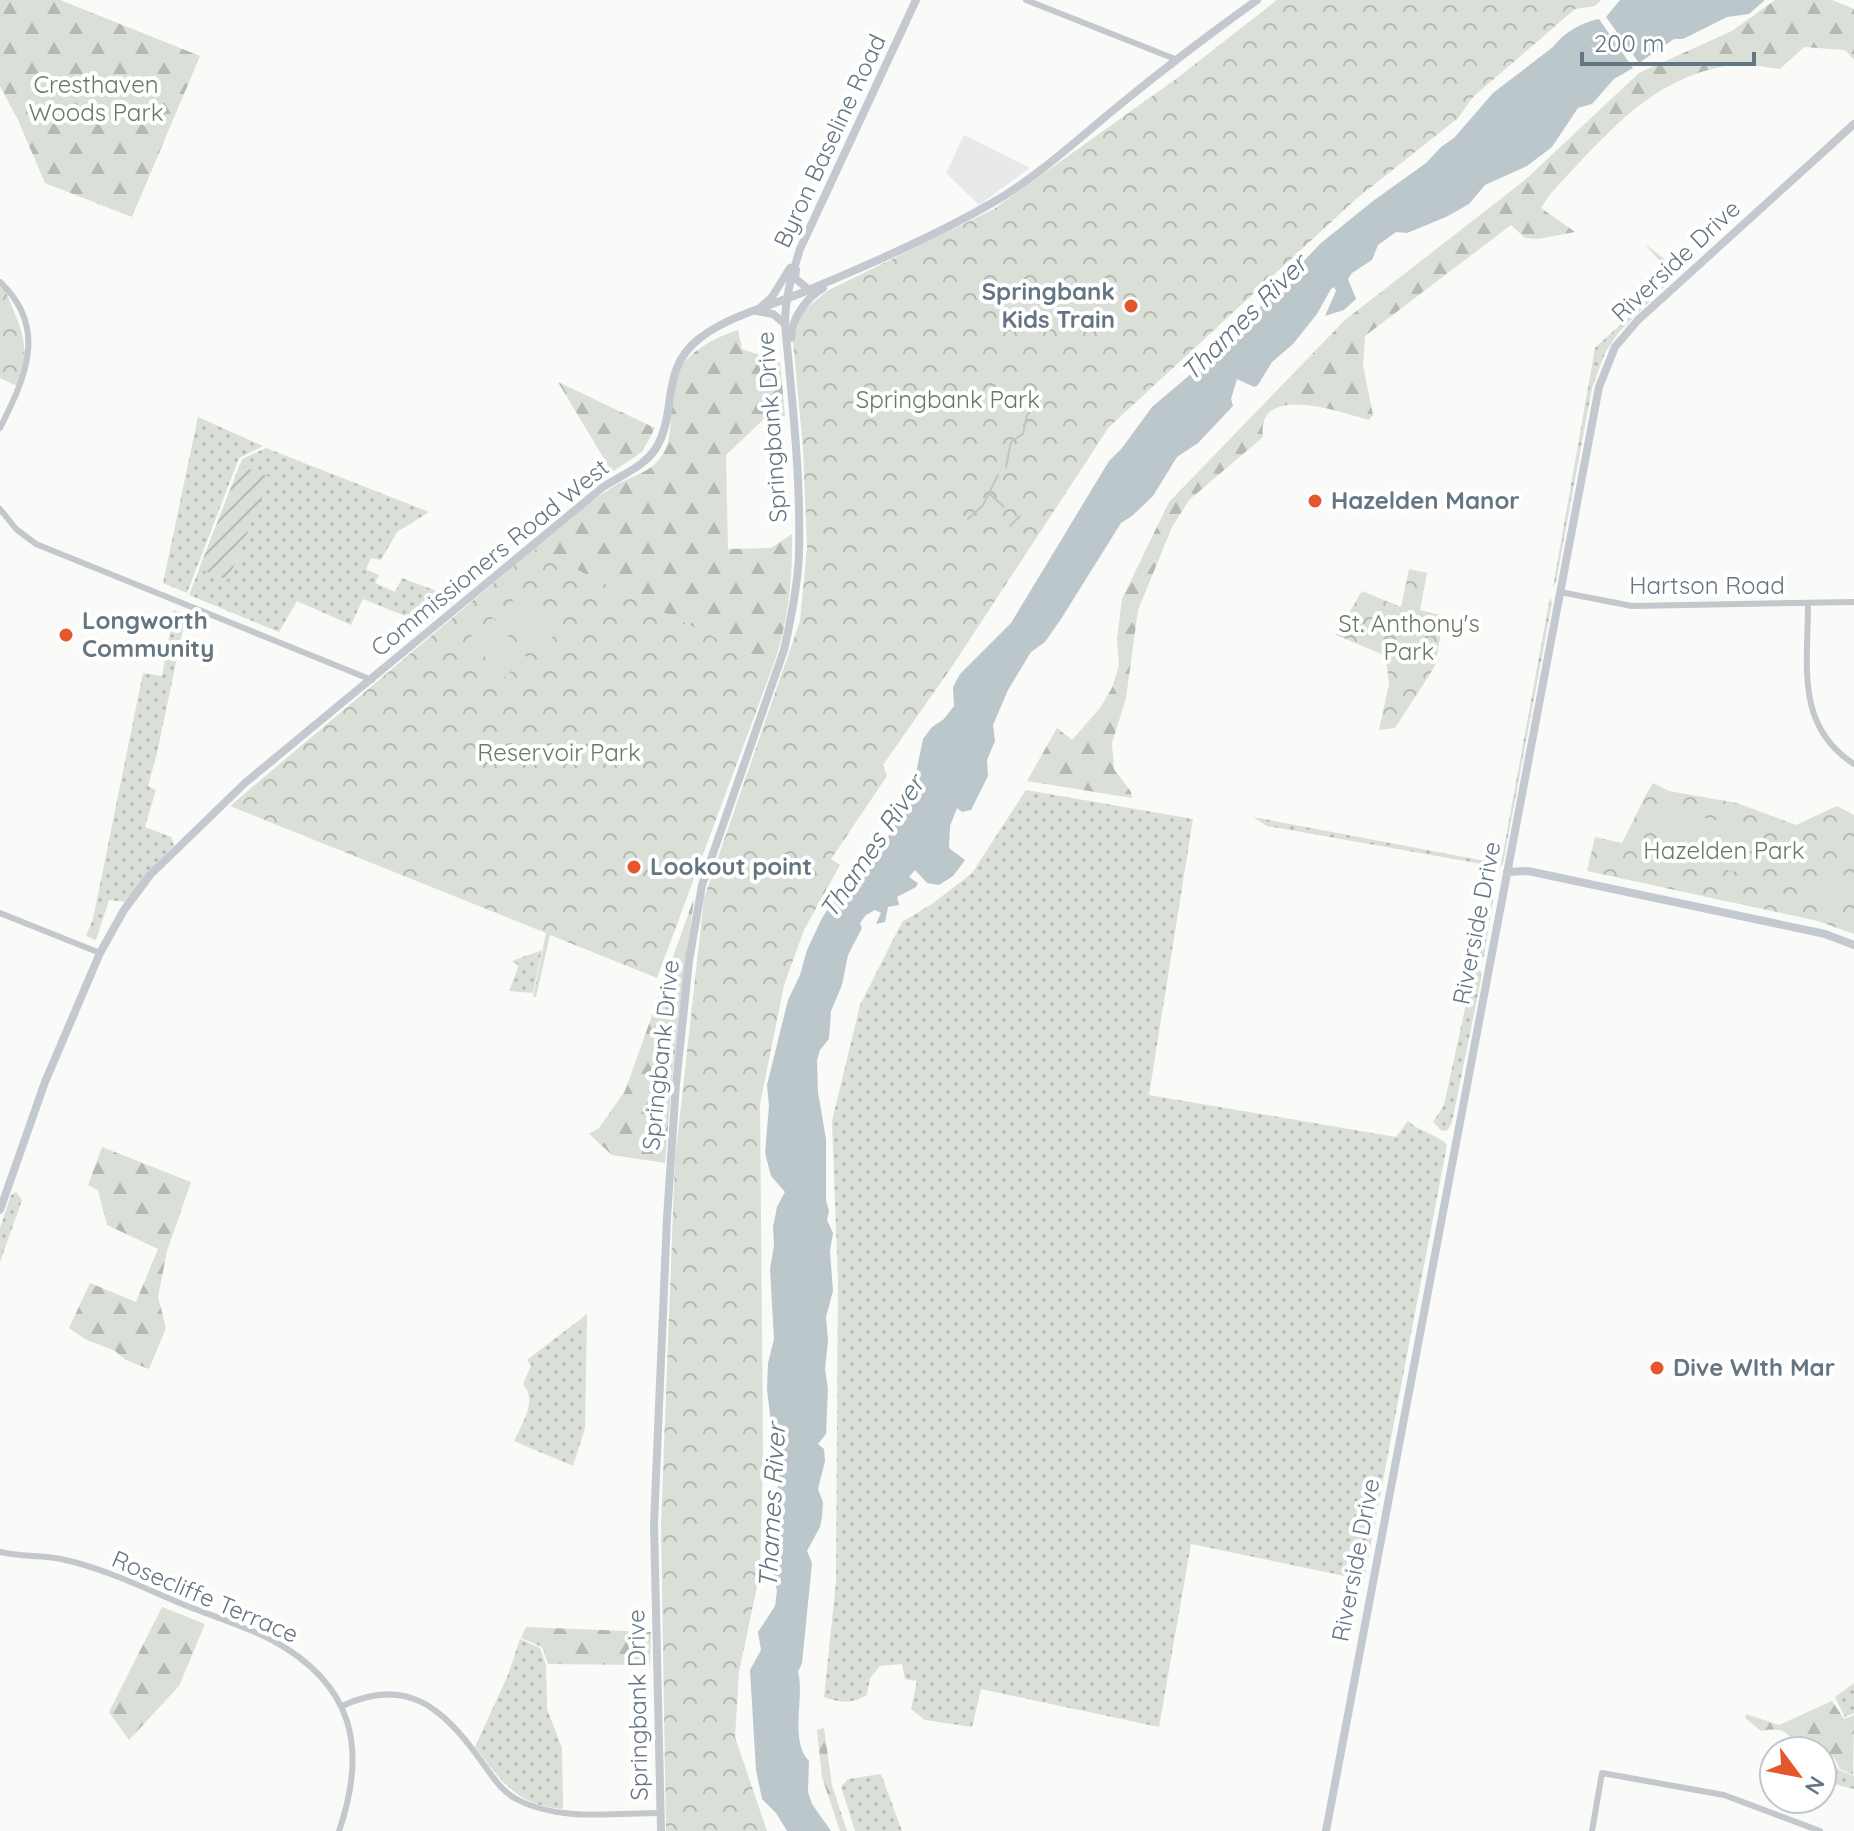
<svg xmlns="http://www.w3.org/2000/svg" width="1854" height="1831" font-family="Quicksand,sans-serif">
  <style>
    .built { fill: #e8e9e9 }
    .grass { fill: url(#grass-dots) }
    .forest { fill: url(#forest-firs) }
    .park { fill: url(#park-crowns) }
    .garden { fill: url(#garden-furrows) }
    .pitch { fill: #dadfd7 }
    .water { fill: #bbc7cb }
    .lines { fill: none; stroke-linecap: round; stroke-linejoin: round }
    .stream { stroke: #bbc7cb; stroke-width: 2 }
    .minor { stroke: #c3c8cc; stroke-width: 6 }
    .major { stroke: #c3c9ce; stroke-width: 8 }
    .poi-dot { fill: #e4572e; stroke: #fff; stroke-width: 3 }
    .labels { text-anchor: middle; stroke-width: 8; stroke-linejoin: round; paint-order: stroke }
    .park-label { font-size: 24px; fill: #687a64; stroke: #fff }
    .street-label { font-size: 24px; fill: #657683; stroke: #fff }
    .poi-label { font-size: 24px; font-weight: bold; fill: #657683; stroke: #fff; text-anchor: start }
    .water-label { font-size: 26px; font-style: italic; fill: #60757c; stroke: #fff }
  </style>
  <defs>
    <pattern id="grass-dots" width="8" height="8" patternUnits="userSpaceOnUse" patternTransform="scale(2)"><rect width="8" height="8" fill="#dadfd7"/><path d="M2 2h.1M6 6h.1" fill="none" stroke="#b4b9b4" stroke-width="1.8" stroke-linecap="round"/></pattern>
    <pattern id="forest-firs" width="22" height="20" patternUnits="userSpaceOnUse" patternTransform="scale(2)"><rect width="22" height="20" fill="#dadfd7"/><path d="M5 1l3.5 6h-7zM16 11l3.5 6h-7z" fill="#b4b9b4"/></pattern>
    <pattern id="park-crowns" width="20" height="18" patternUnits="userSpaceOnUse" patternTransform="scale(2)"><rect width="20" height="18" fill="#dadfd7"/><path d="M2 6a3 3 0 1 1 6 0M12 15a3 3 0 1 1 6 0" fill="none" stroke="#b4b9b4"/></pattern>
    <pattern id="garden-furrows" width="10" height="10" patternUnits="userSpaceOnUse" patternTransform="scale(2)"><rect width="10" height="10" fill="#dadfd7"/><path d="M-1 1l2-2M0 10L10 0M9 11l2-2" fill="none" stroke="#b4b9b4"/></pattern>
  </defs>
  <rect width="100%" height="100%" fill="#fafaf8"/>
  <path class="built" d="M964,135L1030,168L979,205L946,173Z"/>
  <path class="grass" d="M1645,244L1676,268L1677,274L1618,333L1605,353L1592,388L1556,582L1553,587L1595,348L1673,276Z
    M198,417L263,446L239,458L187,593L163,583Z
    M266,448L429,512L397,532L381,560L371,558L366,569L379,575L375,583L395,592L402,578L458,599L425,624L363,599L351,625L297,601L279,632L189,595L242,459Z
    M1550,597L1552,603L1503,864L1499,867L1267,826L1253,817L1501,864Z
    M174,610L186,615L157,753L148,786L156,790L145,827L171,837L174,845L125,902L109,900L96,940L86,936L93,919L143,673L162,676Z
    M1026,790L1193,819L1149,1095L1396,1137L1408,1121C1419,1132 1438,1134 1447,1145L1364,1580L1191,1544L1159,1727L981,1689L972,1727L925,1720L911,1709L917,1681L905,1679L902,1664L880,1666L870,1678L867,1695C851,1704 841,1703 824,1697L836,1582L838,1281L832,1121L860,1005L902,922L932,904L972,873Z
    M1483,875H1490L1496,882L1484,956L1481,960H1468L1476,919L1488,921L1494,886L1480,881Z
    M542,950L533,993L509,991L518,968V965L512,961Z
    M1474,967L1479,968L1482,974L1452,1122L1448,1130L1442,1131L1433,1122L1444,1105Z
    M16,1192L22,1200L0,1262V1228L11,1195Z
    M587,1314L585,1428L573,1466L514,1441C522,1423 538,1401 523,1384L531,1365L527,1360Z
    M520,1639L540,1648L546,1665L547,1709L562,1748L563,1809C517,1806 501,1781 475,1747L508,1675Z
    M1854,1683V1713L1845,1717L1835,1697Z
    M1822,1761L1834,1762L1839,1770L1854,1776V1789L1822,1781Z
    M881,1774L902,1831H855L841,1787L848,1779Z"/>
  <path class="forest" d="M0,0H60L200,56L132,217L45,183L18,120L0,86Z
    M1775,0H1832L1854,9V60L1845,50L1804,47L1780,69C1763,67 1741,62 1724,66C1657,80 1622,118 1577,165C1563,180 1551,191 1541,208L1575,232L1538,239L1525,238L1511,225L1365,336L1363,365L1373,415L1369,420C1342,413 1256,381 1263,437L1189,500L1172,527L1138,610L1126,698L1112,743L1114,769L1131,792L1132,798L1027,781L1057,728L1072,740L1100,708L1112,688L1119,666L1117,639L1122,599L1169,502L1345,320L1525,180L1639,73L1732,31Z
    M738,330L742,349L780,362L785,416L764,419L726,455L728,549L771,548L792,534C793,578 788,625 773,666L534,549C559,529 584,505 611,488C626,478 647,474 659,460C674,441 670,417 671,395C674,358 708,340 738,330Z
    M558,382L655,428L642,452L612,472Z
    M694,898L673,1068L665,1163L612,1155L589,1134L599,1128L625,1091Z
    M102,1147L191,1182L167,1251L158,1297L166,1328L149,1369L126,1360L115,1351L85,1339L69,1328L90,1283L136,1302L158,1249L107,1225L98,1190L88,1185Z
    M162,1607L205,1624L179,1686L129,1740L109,1712Z
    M526,1627L651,1632L650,1665L548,1664L542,1647L521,1638Z
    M1832,1701L1844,1719L1854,1715L1853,1775L1840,1769L1834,1757L1822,1756V1751H1801L1793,1745C1789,1728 1775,1728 1761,1731L1745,1718L1746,1714L1779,1725Z
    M824,1728L832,1785L847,1831H840L822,1777L817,1730Z"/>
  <path class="park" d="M1277,0H1601L1595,6L1575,9L1473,97L1458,118L1356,199L1109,427L953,665L883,765L887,776L831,859L840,865L804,930L784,985L760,1104L763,1452L760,1572L739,1672L735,1737L767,1831H666L661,1525L675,1160L704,898L800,621L807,547L803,448L793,341L802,312L827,291L994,209L1176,79Z
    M3,284C17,322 35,346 17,386L0,378V288Z
    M534,549L773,666L657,978L550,935L536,997H533L546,933L230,806Z
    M1409,569L1427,573L1420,610L1444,616L1435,666L1395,728L1379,730L1389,684L1386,656L1336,635L1362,591L1401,607Z
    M1653,783L1669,791L1737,803L1796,825L1837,806L1854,815V934L1818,921L1587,871L1595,837L1622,843C1633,823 1641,802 1653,783Z"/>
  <path class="garden" d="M240,465L270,477L228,580L199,569Z"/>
  <path class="pitch" d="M522,593L556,634L532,654L498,613Z
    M493,618L527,658L503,678L469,638Z
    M1665,810L1746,826L1736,872L1656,855Z
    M1828,870L1839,871L1847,878L1841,896L1844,900L1838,905L1834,901L1815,896L1814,891L1820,876Z"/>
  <path class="water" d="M1620,0H1765L1749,14L1727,17L1683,39H1674L1639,63L1606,17Z
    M1599,19L1633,68L1614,79L1592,104L1578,108L1552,147L1527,166L1485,185L1469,204L1446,217L1407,233L1396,232L1378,245L1372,260L1352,273L1348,279L1356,299L1344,310L1325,316L1336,291L1334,287L1331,289L1317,314L1293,344L1272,362L1258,385L1254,387L1237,379L1231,399L1233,406L1198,443L1177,457L1153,496L1132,516L1121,523L1061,619L1045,642L1031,652L1008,690L993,725L995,741L987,760L988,776L971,810L962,812L957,808L950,826L949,848L965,860L953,876L939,885L927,883L915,870L909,877L918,883L916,887L897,897L899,905L888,907L885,922L876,924L881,913L875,910L866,915L860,923L862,928L848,955L842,985L831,1011L829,1039L820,1050L817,1060L818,1092L826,1139V1200L829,1211L827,1220L833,1233L830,1251L833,1291L826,1317L828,1341L825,1369L828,1389L826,1434L818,1444L824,1449L825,1461L818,1489L823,1502L822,1517L820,1527L807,1551L812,1563L802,1663L798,1672C805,1694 789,1742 809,1761L808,1792L812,1804L831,1831H787L776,1813L762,1799L756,1770L750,1670L761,1650L758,1632L775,1606L777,1591L771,1566L778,1483L767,1389L768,1363L774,1339L770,1269L774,1245L773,1227L777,1207L785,1192L771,1176L765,1153L769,1106L767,1085L788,1000L800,975L807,950L822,918L854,869L888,837L911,797L923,739L932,727L944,719L954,706L953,687L960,674L1011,623L1109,461L1122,448L1152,407L1218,351L1321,243L1373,201L1426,163L1441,147L1454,138L1493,93L1553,47C1563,33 1582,22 1599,19Z"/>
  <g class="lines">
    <path class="stream" d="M1006,467L1011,442L1023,434L1027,415L1034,407
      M990,494L1004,507
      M968,519L983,505L998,475
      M1010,526L1020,516"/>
    <path class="minor" d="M1026,0L1175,59
      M0,282C49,328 25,378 0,428
      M0,509L16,529L36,544L372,680
      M1560,592L1632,606L1854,602
      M1808,604C1808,665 1795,726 1854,764
      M0,913L100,953
      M0,1552C20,1557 41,1555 61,1559C104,1568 146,1589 187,1606C215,1617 245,1626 272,1640C353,1684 368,1747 339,1831
      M342,1706C406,1676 442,1707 479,1758C490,1773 500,1790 516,1799C559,1822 613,1813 661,1813
      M1592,1831L1602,1773L1724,1795L1820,1831"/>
    <path class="major" d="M796,270L795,278L809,290
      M760,308L772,297L790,268
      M757,311L773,314L785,324
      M791,338C792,318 806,298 823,288
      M1507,872L1528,871L1825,934L1854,945
      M0,1210L45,1082L100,953L124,910L150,875L245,783L603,487C621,475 644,467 656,448C678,412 659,369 700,338C730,315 771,306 806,291C868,265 933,237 992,203C1039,176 1080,137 1122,103C1166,67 1211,33 1257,0
      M661,1831L654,1524L667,1218L676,1084L689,961L702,885L784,650C791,619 798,585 799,553C801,477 792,400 785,324C785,297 792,275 800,249L916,0
      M1326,1831L1599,387L1615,347L1638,320L1854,124"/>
  </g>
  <g class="poi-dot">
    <circle cx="1131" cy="306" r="8"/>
    <circle cx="1315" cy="501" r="8"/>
    <circle cx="66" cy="635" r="8"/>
    <circle cx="634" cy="867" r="8"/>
    <circle cx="1657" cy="1368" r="8"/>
  </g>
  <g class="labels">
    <g class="park-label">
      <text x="96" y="93">Cresthaven<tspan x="96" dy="28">Woods Park</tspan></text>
      <text x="948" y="408">Springbank Park</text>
      <text x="1409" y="632">St. Anthony's<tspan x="1409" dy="28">Park</tspan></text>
      <text x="559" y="761">Reservoir Park</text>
      <text x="1724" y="859">Hazelden Park</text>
    </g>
    <g class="street-label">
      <text transform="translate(830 141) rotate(-65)" y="8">Byron Baseline Road</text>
      <text transform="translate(1676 261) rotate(-43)" y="8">Riverside Drive</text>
      <text transform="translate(772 427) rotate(-94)" y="8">Springbank Drive</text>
      <text transform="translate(490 558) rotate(-39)" y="8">Commissioners Road West</text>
      <text x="1707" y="594">Hartson Road</text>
      <text transform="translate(1477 923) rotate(-79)" y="8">Riverside Drive</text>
      <text transform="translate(661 1055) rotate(-84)" y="8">Springbank Drive</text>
      <text transform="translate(1356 1560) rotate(-79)" y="8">Riverside Drive</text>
      <text transform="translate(205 1597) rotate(23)" y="8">Rosecliffe Terrace</text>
      <text transform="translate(638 1705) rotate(-91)" y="8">Springbank Drive</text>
    </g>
    <g class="poi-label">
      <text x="1115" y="300" text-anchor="end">Springbank<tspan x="1115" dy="28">Kids Train</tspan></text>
      <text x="1331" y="509">Hazelden Manor</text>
      <text x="82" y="629">Longworth<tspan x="82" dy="28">Community</tspan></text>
      <text x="650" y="875">Lookout point</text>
      <text x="1673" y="1376">Dive WIth Mar</text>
    </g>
    <g class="water-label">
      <text transform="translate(1244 318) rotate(-45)" y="9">Thames River</text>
      <text transform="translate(872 847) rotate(-56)" y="9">Thames River</text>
      <text transform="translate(772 1506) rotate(-87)" y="9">Thames River</text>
    </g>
  </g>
  <g transform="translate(1798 1775) rotate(122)"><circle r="38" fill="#ffffff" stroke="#c1c8cd" stroke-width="2"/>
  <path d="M0-6L14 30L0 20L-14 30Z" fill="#e4572e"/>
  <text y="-12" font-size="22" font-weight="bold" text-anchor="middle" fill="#657683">N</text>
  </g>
  <path d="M1582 52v12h172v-12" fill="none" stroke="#657683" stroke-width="4"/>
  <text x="1594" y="52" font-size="24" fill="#657683" stroke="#ffffff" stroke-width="6" paint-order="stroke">200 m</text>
</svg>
